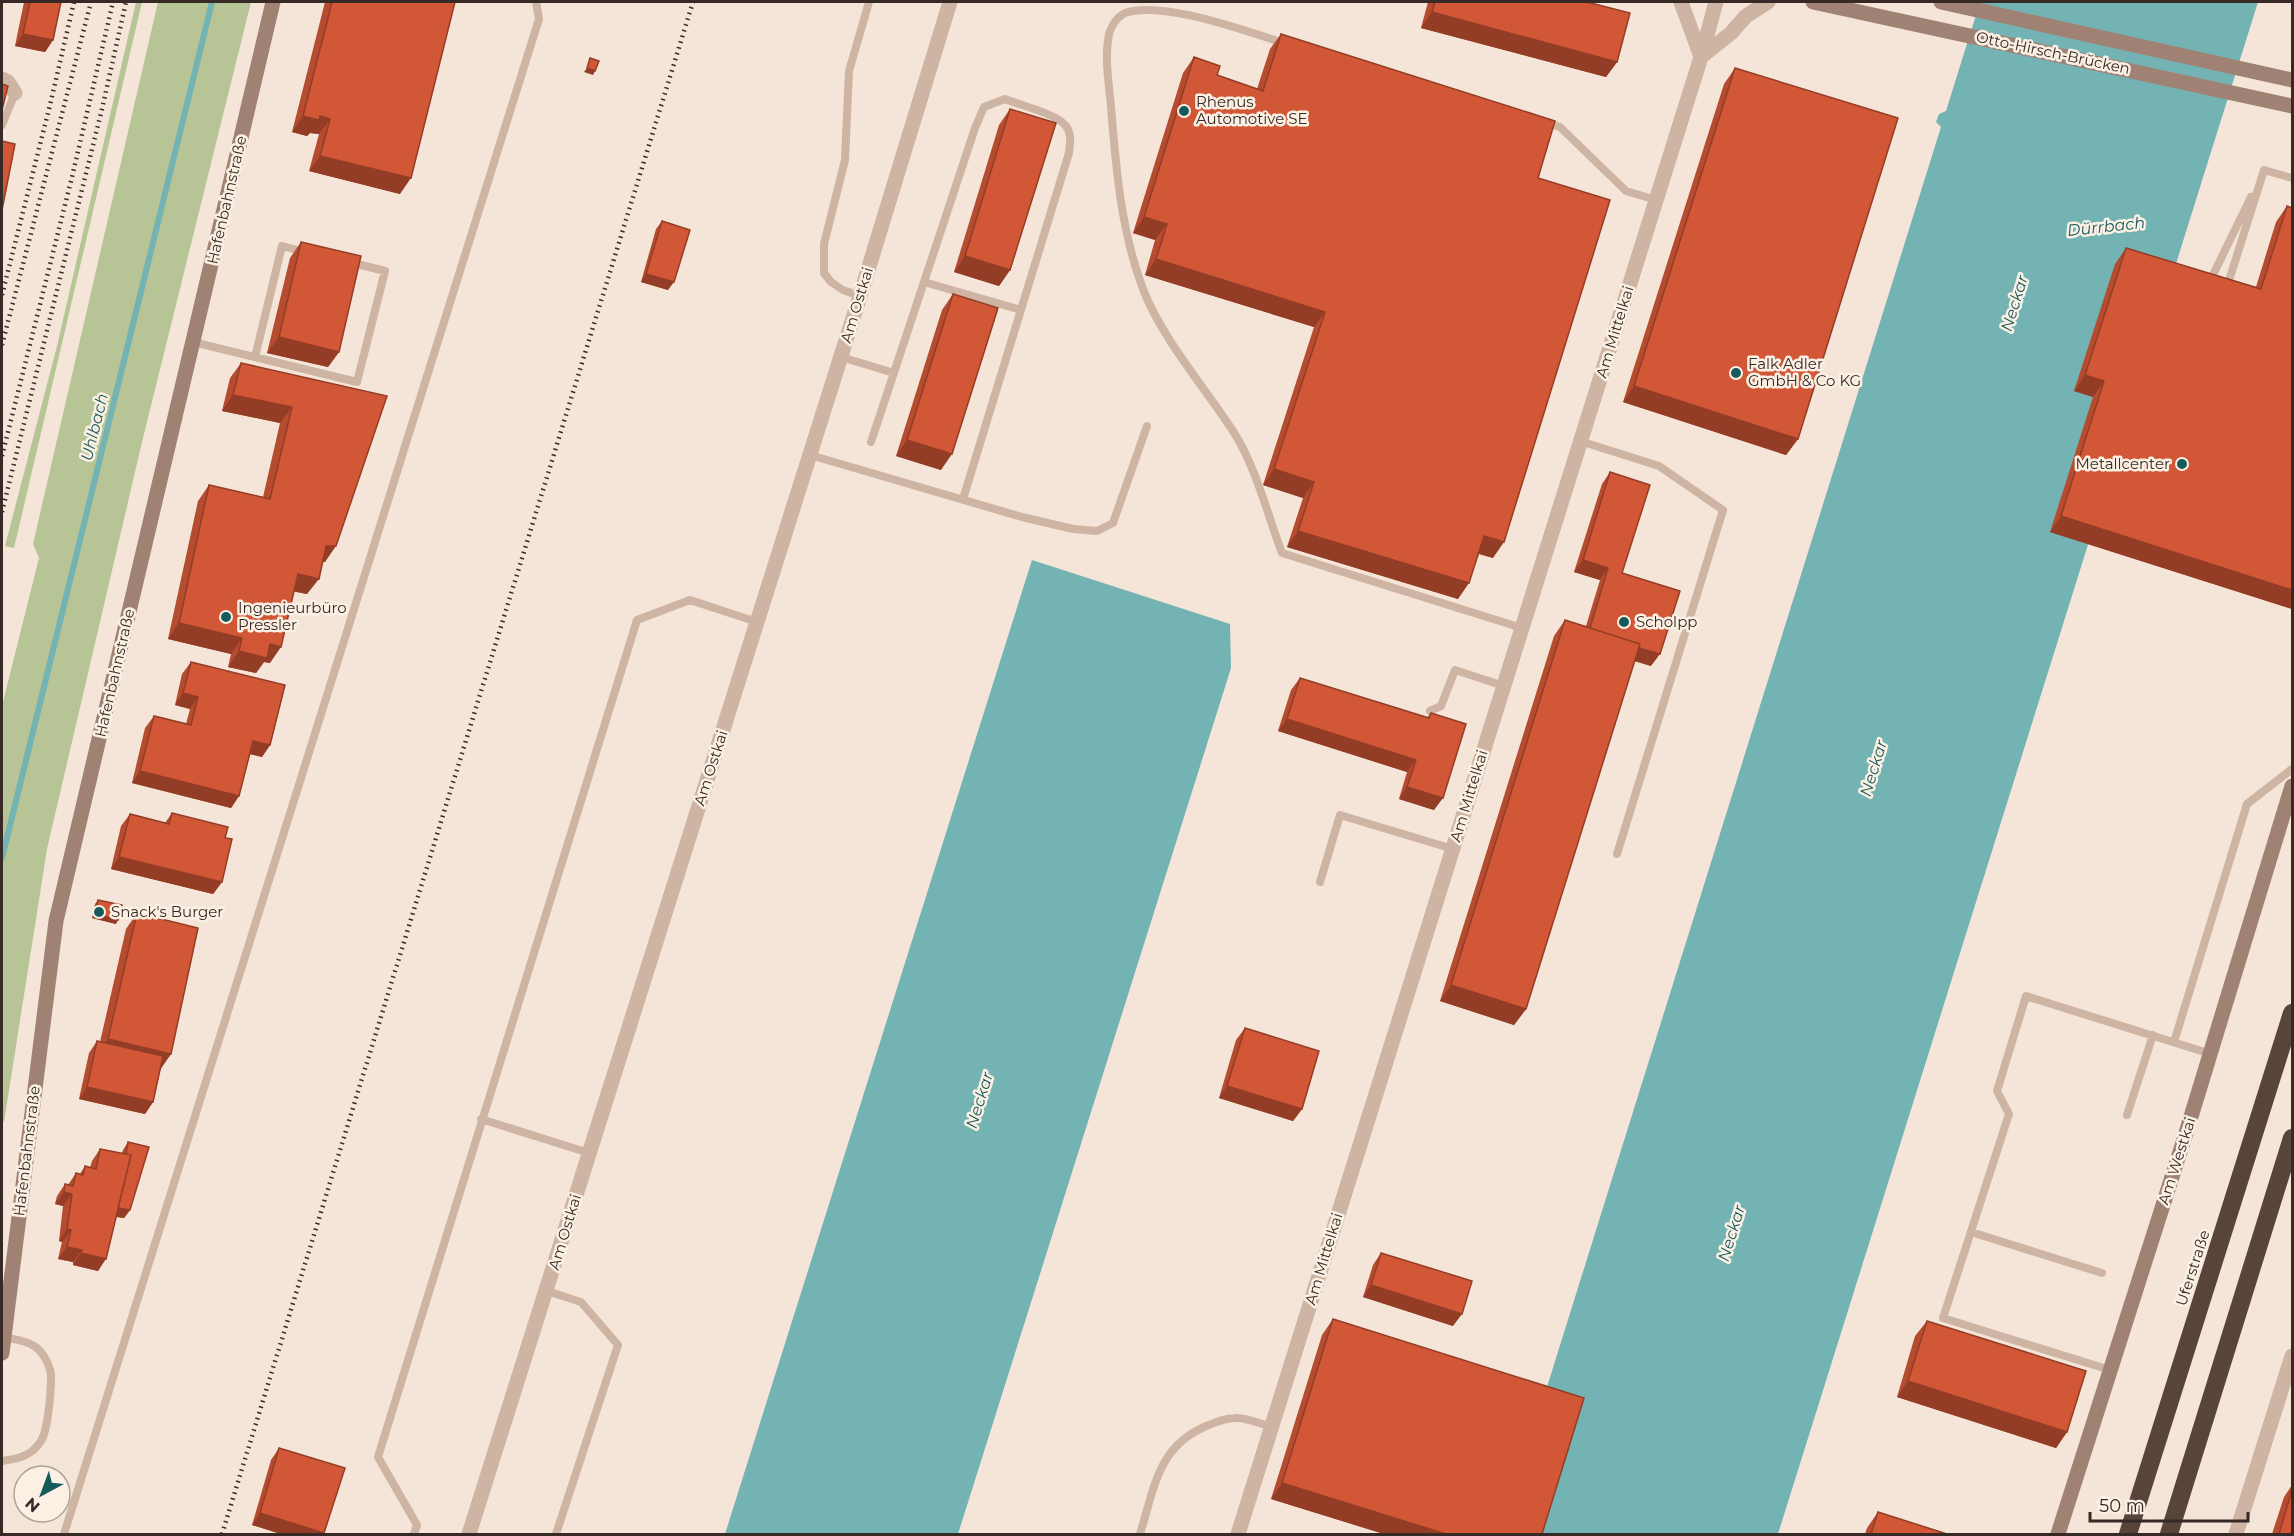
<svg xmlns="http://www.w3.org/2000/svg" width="2294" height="1536" font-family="Montserrat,sans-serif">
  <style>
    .green { fill: #b6c496 }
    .water { fill: #74b3b3 }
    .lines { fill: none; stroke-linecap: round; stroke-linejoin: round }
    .stream { stroke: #74b3b3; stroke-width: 6 }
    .lane { stroke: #cdb4a3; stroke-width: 8 }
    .street { stroke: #cdb4a3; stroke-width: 15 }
    .secondary { stroke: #a08274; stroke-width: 15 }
    .highway { stroke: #59443c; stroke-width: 18 }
    .rail { stroke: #372a26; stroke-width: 4.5; stroke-dasharray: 1.5 4.5; stroke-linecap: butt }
    .wall { fill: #b54b2f }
    .shaded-wall { fill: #933d26 }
    .building { fill: #d25737; stroke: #933d26; stroke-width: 1.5 }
    .poi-dot { fill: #175a5c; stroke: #fbf0e4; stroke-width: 2 }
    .labels { text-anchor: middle; stroke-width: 5; stroke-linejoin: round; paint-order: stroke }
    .street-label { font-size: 15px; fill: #372a26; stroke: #fbf0e4 }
    .poi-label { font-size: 15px; fill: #372a26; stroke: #fbf0e4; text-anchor: start }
    .water-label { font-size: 16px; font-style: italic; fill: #175a5c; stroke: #fbf0e4 }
  </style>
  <rect width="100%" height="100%" fill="#f4e5d8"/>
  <path class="green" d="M136,2H142L14,548L5,546L57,346Z
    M158,2H251L142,442L47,849L4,1122H2V706L39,558L33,544Z"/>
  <path class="water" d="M1980,2H2258L1778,1534H1501L1941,127L1936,122L1939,114L1946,111Z
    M1032,560L1230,624L1231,668L958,1534H725Z"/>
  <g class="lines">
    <path class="stream" d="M2,858L212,2"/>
    <path class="lane" d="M1287,44C1248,32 1163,0 1125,13C1117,17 1111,26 1109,34C1104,58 1109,83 1111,107C1116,168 1121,231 1143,289C1161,337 1205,388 1233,431C1256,467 1267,513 1282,553L1522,628
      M1544,122L1560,127L1626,191L1656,200
      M2,125L15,93
      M924,282L1021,310
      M2209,283L2251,197
      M2226,290L2264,170L2292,178
      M860,296L843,290L831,282L824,273V244L845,160L849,71L869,2
      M193,342L357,382L385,271L349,262
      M255,357L282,246L305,252
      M841,357L894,373
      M1580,441L1659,466L1723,510L1617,854
      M871,442L975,128L984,107L1005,99C1020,105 1057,114 1066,126C1072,134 1070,144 1069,153L963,499
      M810,455L1022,517L1073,529L1097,531L1113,523L1147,426
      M1430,711L1441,706L1455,670L1504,686
      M1320,882L1340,815L1453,849
      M2174,1042L2247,804L2292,769
      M2127,1115L2153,1035
      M481,1119L589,1153
      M1971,1232L2102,1273
      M547,1291L581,1302L618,1345L556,1534
      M2110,1370L1943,1318L2009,1114L1997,1091L2026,996L2211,1054
      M2,1461C17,1459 32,1456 41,1441C48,1430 51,1391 51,1377C51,1367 43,1351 34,1346C26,1340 12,1339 3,1337
      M64,1534L539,19L536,2
      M414,1534L417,1525L378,1457L637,620L690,600L757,622
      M1140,1534C1154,1490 1157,1448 1204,1427C1213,1423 1225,1418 1235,1418C1246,1417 1261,1424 1272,1427"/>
    <path class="street" d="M1681,2L1701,57
      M1701,57L1731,33L1746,16L1768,2
      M2,79L8,82L15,93
      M469,1534L860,296L950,2
      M1238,1534L1701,57L1716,2
      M2236,1534L2292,1356"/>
    <path class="secondary" d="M1813,2L2292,106
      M1941,2L2292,80
      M2,1353L56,921L273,2
      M2058,1534L2186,1133L2292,786"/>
    <path class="highway" d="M2128,1534L2292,1013
      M2169,1534L2292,1138"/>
    <path class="rail" d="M2,295L50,105L74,2
      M2,345L91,2
      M2,456L72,177L113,2
      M2,512L102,109L126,2
      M222,1534L693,2"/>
  </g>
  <path class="wall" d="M24,2H61L53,40L45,52L15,46Z
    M325,2H455L400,194L309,171L319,134L310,133L307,136L292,132Z
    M1428,2H1587L1617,62L1606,77L1421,28Z
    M1281,34L1538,178L1493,558L1479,554L1458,599L1287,547L1303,498L1263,485L1314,327L1145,275L1155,240L1133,233L1183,73L1194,57L1217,75L1257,89L1270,49Z
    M1735,68L1798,439L1786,455L1623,402L1724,84Z
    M1010,109V270L999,286L954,272L999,125Z
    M2287,206L2292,208V609L2050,532L2093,397L2074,391L2115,264L2126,248L2256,287L2276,222Z
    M662,221L668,290L641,282L656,229Z
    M301,242L339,352L328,367L267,353L290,258Z
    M953,294L941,470L896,456L942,310Z
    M241,363L387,396L325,562H322L307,594L293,591L270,663L264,662L256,673L228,667L231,654L168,639L198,501L209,485L263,497L280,423L222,411L230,378Z
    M1610,472L1622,573L1651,666L1634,661L1526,1009L1514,1025L1440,1001L1554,636L1565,620L1586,626L1600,580L1574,572L1602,484Z
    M191,662L270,745L262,757L250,754L239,796L231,808L132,783L145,728L154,716L186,724L190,709L175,705L182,674Z
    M1300,678L1427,718L1431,713L1434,810L1399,799L1407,772L1278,731L1291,690Z
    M172,813L225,838L222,882L213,894L111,869L121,826L130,814L165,823Z
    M98,900L116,924L92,918L95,904Z
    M137,913L171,1054L161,1067L153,1102L145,1114L79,1099L89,1053L97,1041L100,1042L126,929Z
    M1245,1028L1302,1109L1293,1121L1219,1098L1236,1040Z
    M128,1142L130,1210L124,1218L116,1217L98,1271L73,1265V1262L58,1259L62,1242L59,1241L63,1206L55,1204L57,1196L65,1184L68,1185L76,1173L80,1174L85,1166L90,1168L92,1161L100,1149L122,1153L123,1150Z
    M1381,1253L1453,1326L1363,1297L1373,1265Z
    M1333,1319L1542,1534H1384L1271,1499L1322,1335Z
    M1927,1321L2067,1432L2056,1448L1897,1397L1915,1336Z
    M279,1448L323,1534H281L252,1525L271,1460Z
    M2292,1485V1534H2272L2284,1497Z
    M1878,1512L1947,1534H1865L1867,1528Z"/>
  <path class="shaded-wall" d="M1432,12L1617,62L1606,77L1421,28Z
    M23,34L53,40L45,52L15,46Z
    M587,68L595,71L593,75L584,72Z
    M303,116H320L330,119L319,134L310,133L307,136L292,132Z
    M320,156L411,178L400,194L309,171Z
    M1144,217L1167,224L1155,240L1133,233Z
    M965,256L1010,270L999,286L954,272Z
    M1156,259L1325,312L1314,327L1145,275Z
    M646,274L674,282L668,290L641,282Z
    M279,337L339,352L328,367L267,353Z
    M2085,375L2104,381L2093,397L2074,391Z
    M1634,386L1798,439L1786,455L1623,402Z
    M233,395L292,407L280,423L222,411Z
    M907,440L952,454L941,470L896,456Z
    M1274,469L1314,482L1303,498L1263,485Z
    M2061,516L2292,590V609L2050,532Z
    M1298,531L1469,583L1458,599L1287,547Z
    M1484,536L1504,542L1493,558L1473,552Z
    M326,546H336L325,562H315Z
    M1583,560L1608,568L1600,580L1574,572Z
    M298,574L319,579L307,594L286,590Z
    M179,623L242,638L231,654L168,639Z
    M1589,632L1660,654L1651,666L1580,644Z
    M270,644L281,647L270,663L264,662L256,673L228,667L239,651Z
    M183,693L198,697L190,709L175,705Z
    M1287,719L1416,760L1407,772L1278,731Z
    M253,741L270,745L262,757L245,753Z
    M140,771L239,796L231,808L132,783Z
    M1407,787L1443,798L1434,810L1399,799Z
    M119,857L222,882L213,894L111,869Z
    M95,914L118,920L116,924L92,918Z
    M1451,985L1526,1009L1514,1025L1440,1001Z
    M108,1039L171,1054L160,1070L97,1055Z
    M1227,1086L1302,1109L1293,1121L1219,1098Z
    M87,1087L153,1102L145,1114L79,1099Z
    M64,1192L72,1194L63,1206L55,1204Z
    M118,1208L130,1210L124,1218L112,1216Z
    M67,1229L71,1230L62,1242L59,1241Z
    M67,1247L82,1250L73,1262L58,1259Z
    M81,1253L106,1259L98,1271L73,1265Z
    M1371,1285L1462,1314L1453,1326L1363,1297Z
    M1908,1381L2067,1432L2056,1448L1897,1397Z
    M1282,1483L1446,1534H1384L1271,1499Z
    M260,1513L324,1533L323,1534H281L252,1525Z"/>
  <path class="building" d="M30,2H61L53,40L23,34Z
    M332,2H455L411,178L320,156L330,119L320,116L319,120L303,116Z
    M1435,2H1587L1630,13L1617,62L1432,12Z
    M1281,34L1555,121L1538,178L1610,200L1504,542L1484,536L1469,583L1298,531L1314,482L1274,469L1325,312L1156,259L1167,224L1144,217L1194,57L1220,66L1217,75L1263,91Z
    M590,58L599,61L595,71L587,68Z
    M1735,68L1898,118L1798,439L1634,386Z
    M2,84L8,86L2,110Z
    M1010,109L1056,123L1010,270L965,256Z
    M2,141L15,144L2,210Z
    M2287,206L2292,208V590L2061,516L2104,381L2085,375L2126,248L2261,289Z
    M662,221L690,230L674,282L646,274Z
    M301,242L361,256L339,352L279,337Z
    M953,294L998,308L952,454L907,440Z
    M241,363L387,396L336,546H326L319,579L298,574L281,647L270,644L267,658L239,651L242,638L179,623L209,485L270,499L292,407L233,395Z
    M1610,472L1650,485L1622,573L1680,591L1660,654L1639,648L1640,644L1590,628L1608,568L1583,560Z
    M1565,620L1640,644L1526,1009L1451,985Z
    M191,662L285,685L270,745L253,741L239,796L140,771L154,716L191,725L198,697L183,693Z
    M1300,678L1429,718L1431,713L1466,724L1443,798L1407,787L1416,760L1287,719Z
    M172,813L228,827L225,838L232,839L222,882L119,857L130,814L169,824Z
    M98,900L122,905L118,920L95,914Z
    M137,913L198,928L171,1054L108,1039Z
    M1245,1028L1319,1051L1302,1109L1227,1086Z
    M97,1041L163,1056L153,1102L87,1087Z
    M128,1142L149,1147L130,1210L118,1208L131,1155L126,1154Z
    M100,1149L131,1155L106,1259L81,1253L82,1250L67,1247L71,1230L67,1229L72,1194L64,1192L65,1184L73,1186L76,1173L83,1175L85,1166L96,1169Z
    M1381,1253L1472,1281L1462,1314L1371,1285Z
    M1333,1319L1584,1398L1542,1534H1446L1282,1483Z
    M1927,1321L2086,1371L2067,1432L1908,1381Z
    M279,1448L345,1468L324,1533L260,1513Z
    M2292,1490V1534H2279Z
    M1878,1512L1947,1534H1871Z"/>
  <g class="poi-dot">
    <circle cx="1184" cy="111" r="6"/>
    <circle cx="1736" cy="373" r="6"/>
    <circle cx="2182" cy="464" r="6"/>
    <circle cx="226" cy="617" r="6"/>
    <circle cx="1624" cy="622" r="6"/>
    <circle cx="99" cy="912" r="6"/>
  </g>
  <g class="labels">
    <g class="street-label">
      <text transform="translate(2053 53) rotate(12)" y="5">Otto-Hirsch-Brücken</text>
      <text transform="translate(227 200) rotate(-77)" y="5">Hafenbahnstraße</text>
      <text transform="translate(857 305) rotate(-73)" y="5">Am Ostkai</text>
      <text transform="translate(1615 332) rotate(-73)" y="5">Am Mittelkai</text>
      <text transform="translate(115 673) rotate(-77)" y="5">Hafenbahnstraße</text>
      <text transform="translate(711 768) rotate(-72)" y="5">Am Ostkai</text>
      <text transform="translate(1469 796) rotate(-73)" y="5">Am Mittelkai</text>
      <text transform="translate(27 1151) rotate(-83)" y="5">Hafenbahnstraße</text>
      <text transform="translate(2177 1161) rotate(-72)" y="5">Am Westkai</text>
      <text transform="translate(565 1232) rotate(-73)" y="5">Am Ostkai</text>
      <text transform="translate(1324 1259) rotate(-73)" y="5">Am Mittelkai</text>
      <text transform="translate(2193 1268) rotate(-72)" y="5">Uferstraße</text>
    </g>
    <g class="poi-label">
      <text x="1196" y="107">Rhenus<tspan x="1196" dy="17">Automotive SE</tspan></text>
      <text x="1748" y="369">Falk Adler<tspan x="1748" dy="17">GmbH &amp; Co KG</tspan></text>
      <text x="2170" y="469" text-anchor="end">Metallcenter</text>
      <text x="238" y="613">Ingenieurbüro<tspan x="238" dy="17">Pressler</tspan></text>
      <text x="1636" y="627">Scholpp</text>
      <text x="111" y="917">Snack's Burger</text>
    </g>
    <g class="water-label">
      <text transform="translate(2106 226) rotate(-6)" y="6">Dürrbach</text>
      <text transform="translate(2014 303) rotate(-73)" y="6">Neckar</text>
      <text transform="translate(94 427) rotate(-76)" y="6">Uhlbach</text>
      <text transform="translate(1873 768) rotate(-73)" y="6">Neckar</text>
      <text transform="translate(979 1100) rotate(-73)" y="6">Neckar</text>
      <text transform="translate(1731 1233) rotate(-73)" y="6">Neckar</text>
    </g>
  </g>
  <rect width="2294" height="1536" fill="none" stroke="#372a26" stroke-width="6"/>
  <g transform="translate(42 1494) rotate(221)"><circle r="28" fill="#fbf0e4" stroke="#ada198" stroke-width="1.5"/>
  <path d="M0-4.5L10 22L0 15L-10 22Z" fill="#175a5c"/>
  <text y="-9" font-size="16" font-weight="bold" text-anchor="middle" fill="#372a26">N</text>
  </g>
  <path d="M2090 1512v9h158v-9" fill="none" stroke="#372a26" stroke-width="3"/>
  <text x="2099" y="1512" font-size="18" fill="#372a26" stroke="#fbf0e4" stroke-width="4.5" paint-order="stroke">50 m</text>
</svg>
